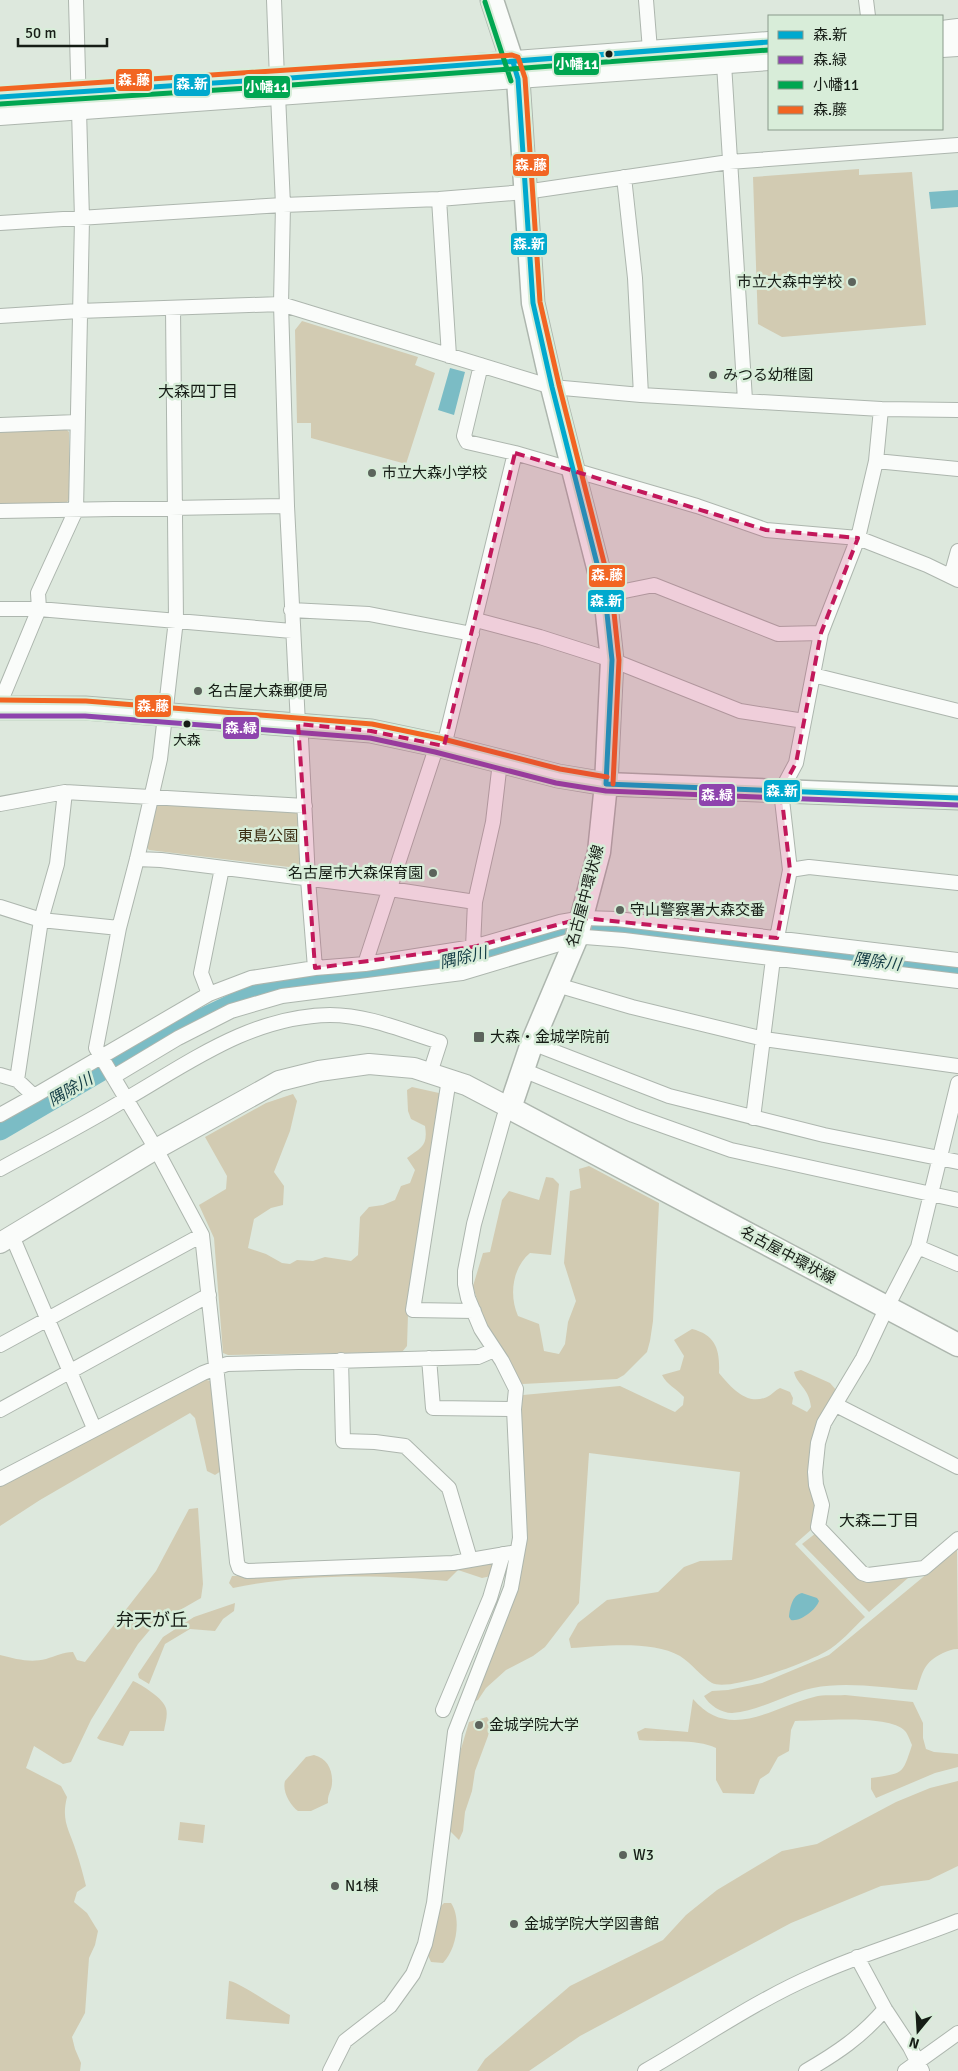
<svg xmlns="http://www.w3.org/2000/svg" width="958" height="2071" font-family="Signika,'Noto Sans JP',sans-serif">
  <style>
    .green { fill: #d2cbb2 }
    .water { fill: #7bbcc5 }
    .lines { fill: none; stroke-linecap: round; stroke-linejoin: round }
    .river { stroke: #7bbcc5; stroke-width: 21 }
    .street-casing { stroke: #adb6ae; stroke-width: 16 }
    .secondary-casing { stroke: #adb6ae; stroke-width: 22 }
    .primary-casing { stroke: #adb6ae; stroke-width: 25 }
    .street { stroke: #fafcfa; stroke-width: 14 }
    .secondary { stroke: #fafcfa; stroke-width: 20 }
    .primary { stroke: #fafcfa; stroke-width: 22 }
    .bus-1-casing { stroke: #d8edd9; stroke-width: 9 }
    .bus-2-casing { stroke: #d8edd9; stroke-width: 9 }
    .bus-3-casing { stroke: #d8edd9; stroke-width: 9 }
    .bus-4-casing { stroke: #d8edd9; stroke-width: 9 }
    .bus-1 { stroke: #00a9ce; stroke-width: 5 }
    .bus-2 { stroke: #8e44ad; stroke-width: 5 }
    .bus-3 { stroke: #00a651; stroke-width: 5 }
    .bus-4 { stroke: #f26522; stroke-width: 5 }
    .marked { fill: #c2185b; fill-opacity: 0.2; stroke: #c2185b; stroke-width: 4; stroke-dasharray: 10 6; stroke-linejoin: round }
    .bus-dot { fill: #161d16; stroke: #d8edd9; stroke-width: 2 }
    .poi-dot { fill: #5c645c; stroke: #d8edd9; stroke-width: 2 }
    .labels { text-anchor: middle; stroke-width: 5; stroke-linejoin: round; paint-order: stroke }
    .bus-label { font-size: 14px; fill: #161d16; stroke: #d8edd9 }
    .poi-label { font-size: 15px; fill: #161d16; stroke: #d8edd9; text-anchor: start }
    .park-label { font-size: 15px; fill: #3b2c10; stroke: #d8edd9 }
    .street-label { font-size: 15px; fill: #161d16; stroke: #d8edd9 }
    .neighbourhood-label { font-size: 16px; fill: #161d16; stroke: #d8edd9 }
    .water-label { font-size: 16px; font-style: italic; fill: #143d45; stroke: #d8edd9 }
    .quarter-label { font-size: 18px; fill: #161d16; stroke: #d8edd9 }
    .line-badge { stroke: #d8edd9; stroke-width: 2 }
    .badge-label { font-size: 14px; text-anchor: middle; font-weight: bold; fill: #fff }
  </style>
  <rect width="100%" height="100%" fill="#dde8dd"/>
  <path class="green" d="M859,169V175L912,172L926,325L782,337L758,324L753,177Z
    M302,321L418,357L415,365L435,373L406,464L311,438V423H297L295,330Z
    M66,429L69,432V499L66,504L0,506V430Z
    M158,803L296,810L298,813L301,864L297,868L149,850L145,845L154,805Z
    M412,1087L439,1093L442,1101L408,1314L407,1346L402,1352L228,1355L223,1353L214,1238L199,1205L226,1189L227,1176L205,1137L266,1103L293,1094L297,1101L290,1131L274,1172L284,1186L283,1205L271,1208L254,1219L248,1248L266,1254L282,1263L290,1264L297,1260L313,1261L325,1257L351,1261L358,1255L360,1217L369,1207L383,1205L395,1200L401,1186L410,1183L415,1170L407,1158C422,1147 428,1146 425,1126L411,1119L408,1111L407,1090Z
    M589,1166L659,1203L653,1321L650,1341L647,1352L624,1375L617,1379L523,1384L514,1382L484,1324L473,1286L483,1253L490,1252L502,1200L509,1191L539,1200L546,1177L553,1178L559,1184L551,1255L530,1253C512,1268 509,1296 518,1316L539,1324L544,1351L559,1354L565,1344L568,1322L576,1301L564,1263L570,1191L581,1188L579,1169Z
    M692,1329C716,1335 720,1350 719,1373C731,1387 746,1406 767,1397C772,1395 775,1390 780,1388L790,1392L793,1398L792,1404L807,1412L811,1407C809,1388 797,1385 794,1372L801,1370L830,1383L837,1391L822,1418L818,1503L812,1529L795,1544L865,1617C853,1628 840,1644 825,1652C808,1662 730,1692 712,1683C702,1677 691,1663 680,1656C653,1640 601,1646 571,1648L569,1639L578,1623L607,1600L658,1592L684,1567L700,1561L732,1560L740,1472L589,1453L579,1603L545,1647L533,1656L506,1670L486,1688L478,1700L473,1702L517,1592V1399L523,1395L620,1386L675,1412L683,1405L684,1397C676,1388 667,1385 662,1375L680,1370L684,1356L674,1340Z
    M204,1379L213,1382L221,1471L215,1475L207,1471L195,1418L190,1413L40,1500L0,1526V1484Z
    M198,1508L203,1584L201,1598L154,1625L138,1644L91,1720L71,1762L63,1764L34,1746L26,1768L61,1786L67,1797C61,1821 69,1829 76,1851C80,1863 83,1874 86,1886L77,1892L74,1902L87,1913L98,1931L95,1945L89,1958L85,2013L72,2037L75,2049L81,2063L80,2071H0V1655C16,1659 30,1663 46,1659C56,1656 63,1652 73,1652L77,1660L85,1662L156,1571L189,1509Z
    M816,1533L858,1577L904,1575L908,1578L869,1612L802,1544Z
    M957,1549L958,1649C952,1649 948,1651 943,1653C924,1662 923,1671 917,1690C884,1688 846,1681 813,1688C786,1694 760,1711 732,1713C721,1713 709,1705 704,1696L712,1691L728,1690L762,1683L829,1655Z
    M495,1563L491,1576L482,1578L458,1570L447,1581C380,1574 298,1574 233,1588L229,1583L232,1576L454,1568Z
    M235,1603L234,1611L223,1619L215,1631L190,1629L165,1644L149,1684L139,1678L138,1674L163,1637L194,1617Z
    M133,1681C142,1685 161,1697 165,1706C169,1713 165,1724 164,1731H130L123,1746L100,1740L97,1738Z
    M845,1695L913,1702L923,1723V1738L926,1749L934,1752L958,1754V1767L935,1773L876,1798L871,1789V1778C903,1773 902,1776 912,1745C910,1741 908,1734 905,1731C890,1714 818,1721 795,1721L791,1730L789,1751L778,1757L769,1773L760,1779L754,1794L723,1793L716,1780V1748C696,1738 661,1743 639,1740L637,1732L645,1728L688,1732L693,1699C729,1742 773,1707 814,1697C824,1694 836,1696 845,1695Z
    M487,1717L491,1724L488,1736L475,1771L472,1791L465,1812L463,1831L459,1840L449,1830L458,1759L469,1722Z
    M314,1755C327,1758 333,1770 332,1783C332,1790 327,1795 328,1803L311,1811H298C290,1805 282,1791 285,1781L306,1757Z
    M958,1781V1866L929,1880L881,1886L791,1923L580,2036L529,2071H477L485,2059L570,1986L663,1940L686,1915L717,1890L782,1851L817,1844L896,1802L930,1788Z
    M180,1822L205,1825L203,1843L178,1840Z
    M444,1903H451C462,1919 456,1950 443,1963L431,1962L427,1953L434,1938L438,1909Z
    M229,1981C237,1981 278,2009 290,2015L289,2024L226,2019Z"/>
  <path class="water" d="M958,190V207L931,209L929,192Z
    M450,368L465,372L454,415L438,410Z
    M802,1593L817,1598L819,1601C816,1610 800,1622 791,1620L789,1617C790,1608 792,1595 802,1593Z"/>
  <g class="lines">
    <path class="river" d="M0,1130L133,1052L250,996L333,976L420,964L454,962L571,929L622,927L958,971"/>
    <g class="street-casing">
      <path id="street" d="M274,0L277,79
        M646,0L650,50
        M866,0L868,16
        M724,64L745,400
        M278,95L283,205L281,304L287,506L298,724L301,738L308,879L315,968
        M624,177L635,278L641,395
        M439,199L449,356
        M0,223L283,205L439,199L525,192L729,162L958,145
        M173,308L176,620L160,759L137,859L119,928L96,1048L156,1149L202,1235L237,1562L239,1568L247,1571L453,1563L517,1552
        M0,316L79,311L281,304L552,387L641,395L881,409L958,410
        M481,365L464,436L467,442L515,453
        M0,425L77,422
        M876,461L958,469
        M0,511L287,506
        M951,576L958,551
        M605,595L654,585L778,634L821,633
        M0,609H39L292,631
        M291,610L369,614L472,634
        M476,620L540,637L612,660L740,711L804,721
        M813,675L958,711
        M0,703L39,609L38,593L76,510L82,219L76,0
        M444,746L515,453L697,506L766,530L858,538L927,565L958,580
        M0,804L65,792L305,806
        M137,859L161,860L390,889L475,902
        M790,870L809,867L958,883
        M0,907L41,920L119,928
        M777,938L790,870L781,791L796,763L821,633L858,538L876,461L881,409
        M473,947L475,902L493,822L500,762
        M365,964L437,745
        M557,985L632,1007L764,1039L958,1066
        M209,994L201,973L222,868
        M532,1043L669,1096L824,1135L958,1162
        M523,1070L633,1115L731,1150L958,1200
        M0,1075L17,1080L34,1096L209,994L251,978L315,968L365,964L473,947L560,922L583,918L617,919L958,960
        M113,1077L178,1038L231,1011L282,996L462,973L576,939L585,937L624,940L958,981
        M449,1079L413,1310L474,1311
        M17,1080L41,920L57,864L65,792
        M958,1083L918,1247L887,1307L863,1358L824,1423L818,1443L815,1472L816,1485L822,1505L818,1527L862,1573L868,1575L924,1568L958,1539
        M0,1115L34,1096
        M753,1118L773,959
        M0,1169C42,1146 85,1124 126,1099C190,1062 252,1016 330,1015C368,1015 404,1031 440,1042L430,1073
        M12,1236L94,1428
        M918,1247L958,1264
        M0,1345L202,1235
        M429,1358L433,1408L514,1409
        M341,1360L343,1441L375,1442L405,1446L449,1488L470,1559
        M836,1405L958,1467
        M0,1410L209,1295
        M0,1479L203,1373L227,1364L478,1357L494,1350
        M443,1710L490,1598L503,1554
        M857,1957L885,2009L910,2047L922,2071
        M330,2071L345,2041L390,2006L413,1974L425,1944L434,1903L455,1732L511,1588L520,1538L514,1409L516,1389L502,1361L481,1329L468,1298L465,1284V1271L474,1224L504,1117L510,1108
        M645,2071C701,2039 755,2001 815,1975C861,1954 911,1940 958,1921
        M806,2071C837,2053 861,2037 885,2009
        M905,2071L958,2033"/>
    </g>
    <g class="secondary-casing">
      <path id="secondary" d="M942,31L958,29
        M942,47L958,46
        M0,97L277,79L769,42
        M0,115L769,60
        M0,1243L156,1149L279,1081L319,1071L369,1064L414,1068L466,1085L510,1108"/>
    </g>
    <g class="primary-casing">
      <path id="primary" d="M492,0L518,79L533,303L552,387L605,595L612,660L606,784L599,852L576,939L532,1043L510,1108L958,1345
        M0,708H85L371,731L437,745L558,776L606,784L958,798"/>
    </g>
    <use href="#street" class="street"/>
    <use href="#secondary" class="secondary"/>
    <use href="#primary" class="primary"/>
    <g class="bus-1-casing">
      <path id="bus-1" d="M513,62L518,79L533,303L552,387L605,595L612,660L606,784
        M0,97L277,79L769,42
        M606,784L958,798"/>
    </g>
    <g class="bus-2-casing">
      <path id="bus-2" d="M0,716H85L370,738L435,752L556,783L606,791L958,805"/>
    </g>
    <g class="bus-3-casing">
      <path id="bus-3" d="M485,2L511,81
        M0,104L278,86L769,50"/>
    </g>
    <g class="bus-4-casing">
      <path id="bus-4" d="M0,89L512,55L518,57L525,78L540,302L559,385L612,594L619,660L613,784
        M0,700L86,701L372,724L439,738L560,769L607,777"/>
    </g>
    <use href="#bus-1" class="bus-1"/>
    <use href="#bus-2" class="bus-2"/>
    <use href="#bus-3" class="bus-3"/>
    <use href="#bus-4" class="bus-4"/>
  </g>
  <path class="marked" d="M515,453L766,530L858,538L821,633L796,763L781,791L790,870L777,938L583,918L473,947L315,968L298,724L371,731L444,746Z"/>
  <g class="bus-dot">
    <circle cx="609" cy="54" r="4.5"/>
    <circle cx="187" cy="724" r="4.5"/>
  </g>
  <g class="poi-dot">
    <circle cx="852" cy="282" r="5"/>
    <circle cx="713" cy="375" r="5"/>
    <circle cx="372" cy="473" r="5"/>
    <circle cx="198" cy="691" r="5"/>
    <circle cx="433" cy="873" r="5"/>
    <circle cx="620" cy="910" r="5"/>
    <rect x="473" y="1031" width="12" height="12" rx="2.5"/>
    <circle cx="479" cy="1725" r="5"/>
    <circle cx="623" cy="1855" r="5"/>
    <circle cx="335" cy="1886" r="5"/>
    <circle cx="514" cy="1924" r="5"/>
  </g>
  <g class="labels">
    <g class="bus-label">
      <text x="187" y="745">大森</text>
    </g>
    <g class="poi-label">
      <text x="842" y="287" text-anchor="end">市立大森中学校</text>
      <text x="723" y="380">みつる幼稚園</text>
      <text x="382" y="478">市立大森小学校</text>
      <text x="208" y="696">名古屋大森郵便局</text>
      <text x="423" y="878" text-anchor="end">名古屋市大森保育園</text>
      <text x="630" y="915">守山警察署大森交番</text>
      <text x="490" y="1042">大森・金城学院前</text>
      <text x="489" y="1730">金城学院大学</text>
      <text x="633" y="1860">W3</text>
      <text x="345" y="1891">N1棟</text>
      <text x="524" y="1929">金城学院大学図書館</text>
    </g>
    <g class="park-label">
      <text x="268" y="841">東島公園</text>
    </g>
    <g class="street-label">
      <text transform="translate(585 896) rotate(-75)" y="5">名古屋中環状線</text>
      <text transform="translate(788 1255) rotate(28)" y="5">名古屋中環状線</text>
    </g>
    <g class="neighbourhood-label">
      <text x="198" y="397">大森四丁目</text>
      <text x="879" y="1526">大森二丁目</text>
    </g>
    <g class="water-label">
      <text transform="translate(463 957) rotate(-13)" y="6">隅除川</text>
      <text transform="translate(877 961) rotate(7)" y="6">隅除川</text>
      <text transform="translate(70 1089) rotate(-30)" y="6">隅除川</text>
    </g>
    <g class="quarter-label">
      <text x="152" y="1626">弁天が丘</text>
    </g>
  </g>
  <g class="line-badge">
    <rect x="553" y="52" width="47" height="24" rx="5" fill="#00a651"/>
    <rect x="115" y="68" width="38" height="24" rx="5" fill="#f26522"/>
    <rect x="173" y="73" width="38" height="24" rx="5" fill="#00a9ce"/>
    <rect x="243" y="75" width="48" height="24" rx="5" fill="#00a651"/>
    <rect x="512" y="153" width="38" height="24" rx="5" fill="#f26522"/>
    <rect x="510" y="232" width="38" height="24" rx="5" fill="#00a9ce"/>
    <rect x="588" y="564" width="38" height="24" rx="5" fill="#f26522"/>
    <rect x="587" y="589" width="38" height="24" rx="5" fill="#00a9ce"/>
    <rect x="134" y="694" width="38" height="24" rx="5" fill="#f26522"/>
    <rect x="222" y="716" width="38" height="24" rx="5" fill="#8e44ad"/>
    <rect x="763" y="779" width="38" height="24" rx="5" fill="#00a9ce"/>
    <rect x="698" y="783" width="38" height="24" rx="5" fill="#8e44ad"/>
  </g>
  <g class="badge-label">
    <text x="577" y="69">小幡11</text>
    <text x="134" y="85">森.藤</text>
    <text x="192" y="89">森.新</text>
    <text x="267" y="92">小幡11</text>
    <text x="531" y="170">森.藤</text>
    <text x="529" y="249">森.新</text>
    <text x="607" y="580">森.藤</text>
    <text x="606" y="606">森.新</text>
    <text x="153" y="711">森.藤</text>
    <text x="241" y="733">森.緑</text>
    <text x="782" y="796">森.新</text>
    <text x="717" y="800">森.緑</text>
  </g>
  <rect x="768" y="15" width="175" height="115" fill="#d8edd9" stroke="#8a9a8b"/>
  <rect x="778" y="31" width="25" height="8" fill="#00a9ce" stroke="#8a9a8b"/>
  <text x="813" y="40" font-size="15" fill="#161d16">森.新</text>
  <rect x="778" y="56" width="25" height="8" fill="#8e44ad" stroke="#8a9a8b"/>
  <text x="813" y="65" font-size="15" fill="#161d16">森.緑</text>
  <rect x="778" y="81" width="25" height="8" fill="#00a651" stroke="#8a9a8b"/>
  <text x="813" y="90" font-size="15" fill="#161d16">小幡11</text>
  <rect x="778" y="106" width="25" height="8" fill="#f26522" stroke="#8a9a8b"/>
  <text x="813" y="115" font-size="15" fill="#161d16">森.藤</text>
  <g transform="translate(918 2031) rotate(198)" stroke="#d8edd9" stroke-width="4" paint-order="stroke">
  <path d="M0-4L9 19L0 12L-9 19Z" fill="#161d16"/>
  <text y="-8" font-size="14" font-weight="bold" text-anchor="middle" fill="#161d16">N</text>
  </g>
  <path d="M18 38v8h89v-8" fill="none" stroke="#161d16" stroke-width="2.5"/>
  <text x="25" y="38" font-size="15" fill="#161d16" stroke="#d8edd9" stroke-width="4" paint-order="stroke">50 m</text>
</svg>
